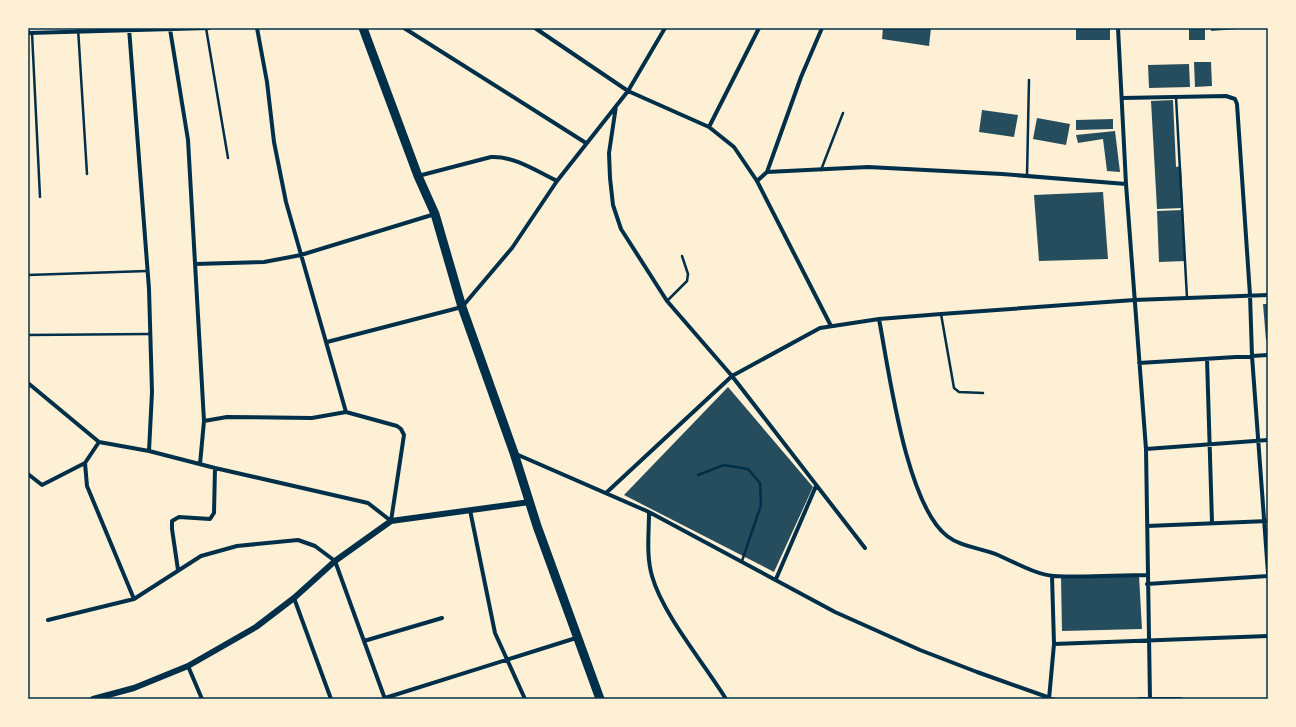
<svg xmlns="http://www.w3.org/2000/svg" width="1296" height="727" font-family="'Playfair Display',serif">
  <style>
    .building { fill: #264d5e }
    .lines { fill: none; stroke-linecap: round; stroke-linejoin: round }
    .service { stroke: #003049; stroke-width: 2.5 }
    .minor { stroke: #003049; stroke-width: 4 }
    .tertiary { stroke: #003049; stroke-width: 6 }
    .trunk { stroke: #003049; stroke-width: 9 }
    .neatline { fill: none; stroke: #003049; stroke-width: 1.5 }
  </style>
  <rect width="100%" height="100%" fill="#fdf0d5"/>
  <path class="building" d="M883,28H931L929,46L882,39Z
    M1076,28H1110V40H1076Z
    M1189,28H1205V40H1189Z
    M1211,28H1238V29L1211,31Z
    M1194,62H1211L1212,86L1195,87Z
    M1189,64L1190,87L1149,88L1148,65Z
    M1173,100L1176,167L1181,166L1183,208L1157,209L1151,101Z
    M982,110L1018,115L1014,137L979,132Z
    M1037,118L1070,124L1066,145L1033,139Z
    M1113,119V129L1076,130V120Z
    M1115,131L1120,172L1107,171L1103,139L1078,143L1076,135Z
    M1103,192L1108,259L1039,261L1034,195Z
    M1183,210L1185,261L1159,262L1157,211Z
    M1263,304H1268V340H1266Z
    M728,387L813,487L774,572L624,495Z
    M1139,575L1142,629L1062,631L1061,578Z"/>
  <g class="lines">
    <path class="service" d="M78,28L87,174
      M206,28L228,158
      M32,33L40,197
      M1176,97L1187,298
      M821,170L843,113
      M1027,176L1029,80
      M28,275L147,271
      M667,301L687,281L688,274L682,256
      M941,314L954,388L959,392L983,393
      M28,335L150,334
      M698,475L724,465L748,469L760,483L761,505L742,561"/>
    <path class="minor" d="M129,28L149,289L152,392L149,451
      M404,28L586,143
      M535,28L628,91L709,127L734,147L757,181L831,326
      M1118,28L1126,184L1146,449L1150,699
      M170,29L188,140L204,421L200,464
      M28,33L209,28
      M1122,98L1226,96L1235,99L1237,104L1250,295L1252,356L1268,573
      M616,106L609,153L610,178L613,205L621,229L667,301L732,376L865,548
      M709,127L759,28
      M767,172L868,167L1002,174L1126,184
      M418,176L491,157C515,156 536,171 557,181
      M757,181L767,172L801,77L822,28
      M195,264L264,262L301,255L435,214
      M879,319C889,371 906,504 947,536C961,547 981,548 998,555C1014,562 1037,575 1054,576C1085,578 1117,575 1148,575
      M327,342L462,307L512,248L557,181L628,91L665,28
      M1207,359L1212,522
      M1139,363L1268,355
      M28,383L99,442L149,451L215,468L368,503L391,521L404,435L401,429L397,426L346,412L286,202L274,142L267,82L257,28
      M204,421L227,417L312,418L346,412
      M99,442L85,463L87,486L134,599
      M1146,449L1268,440
      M516,454L649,512L835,612L920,650L977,672L1053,699
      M28,474L42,485L85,463
      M606,493L732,376L820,328L879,319L941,314L1134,300L1268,295
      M470,510L495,633L525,699
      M649,512C649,533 646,555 652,576C663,615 704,663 726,699
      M1147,526L1268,521
      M178,570L172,529V521L179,517L210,519L214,513L215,468
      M776,579L816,486
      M1147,584L1268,576
      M294,598L331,699
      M48,620L134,599L201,556L237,546L298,540L315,546L335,561L385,699
      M364,641L442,618
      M1054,644L1268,636
      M188,666L202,699
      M385,698L576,638
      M1049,699L1054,644L1052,576
      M1139,699H1181"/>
    <path class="tertiary" d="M93,699L134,688L188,666L256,627L294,598L335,561L391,521L530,502"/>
    <path class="trunk" d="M363,28L418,176L435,214L462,307L514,453L537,526L600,699"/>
  </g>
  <rect width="1296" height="727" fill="none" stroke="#fdf0d5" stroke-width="58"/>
  <rect x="29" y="29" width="1238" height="669" class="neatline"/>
</svg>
